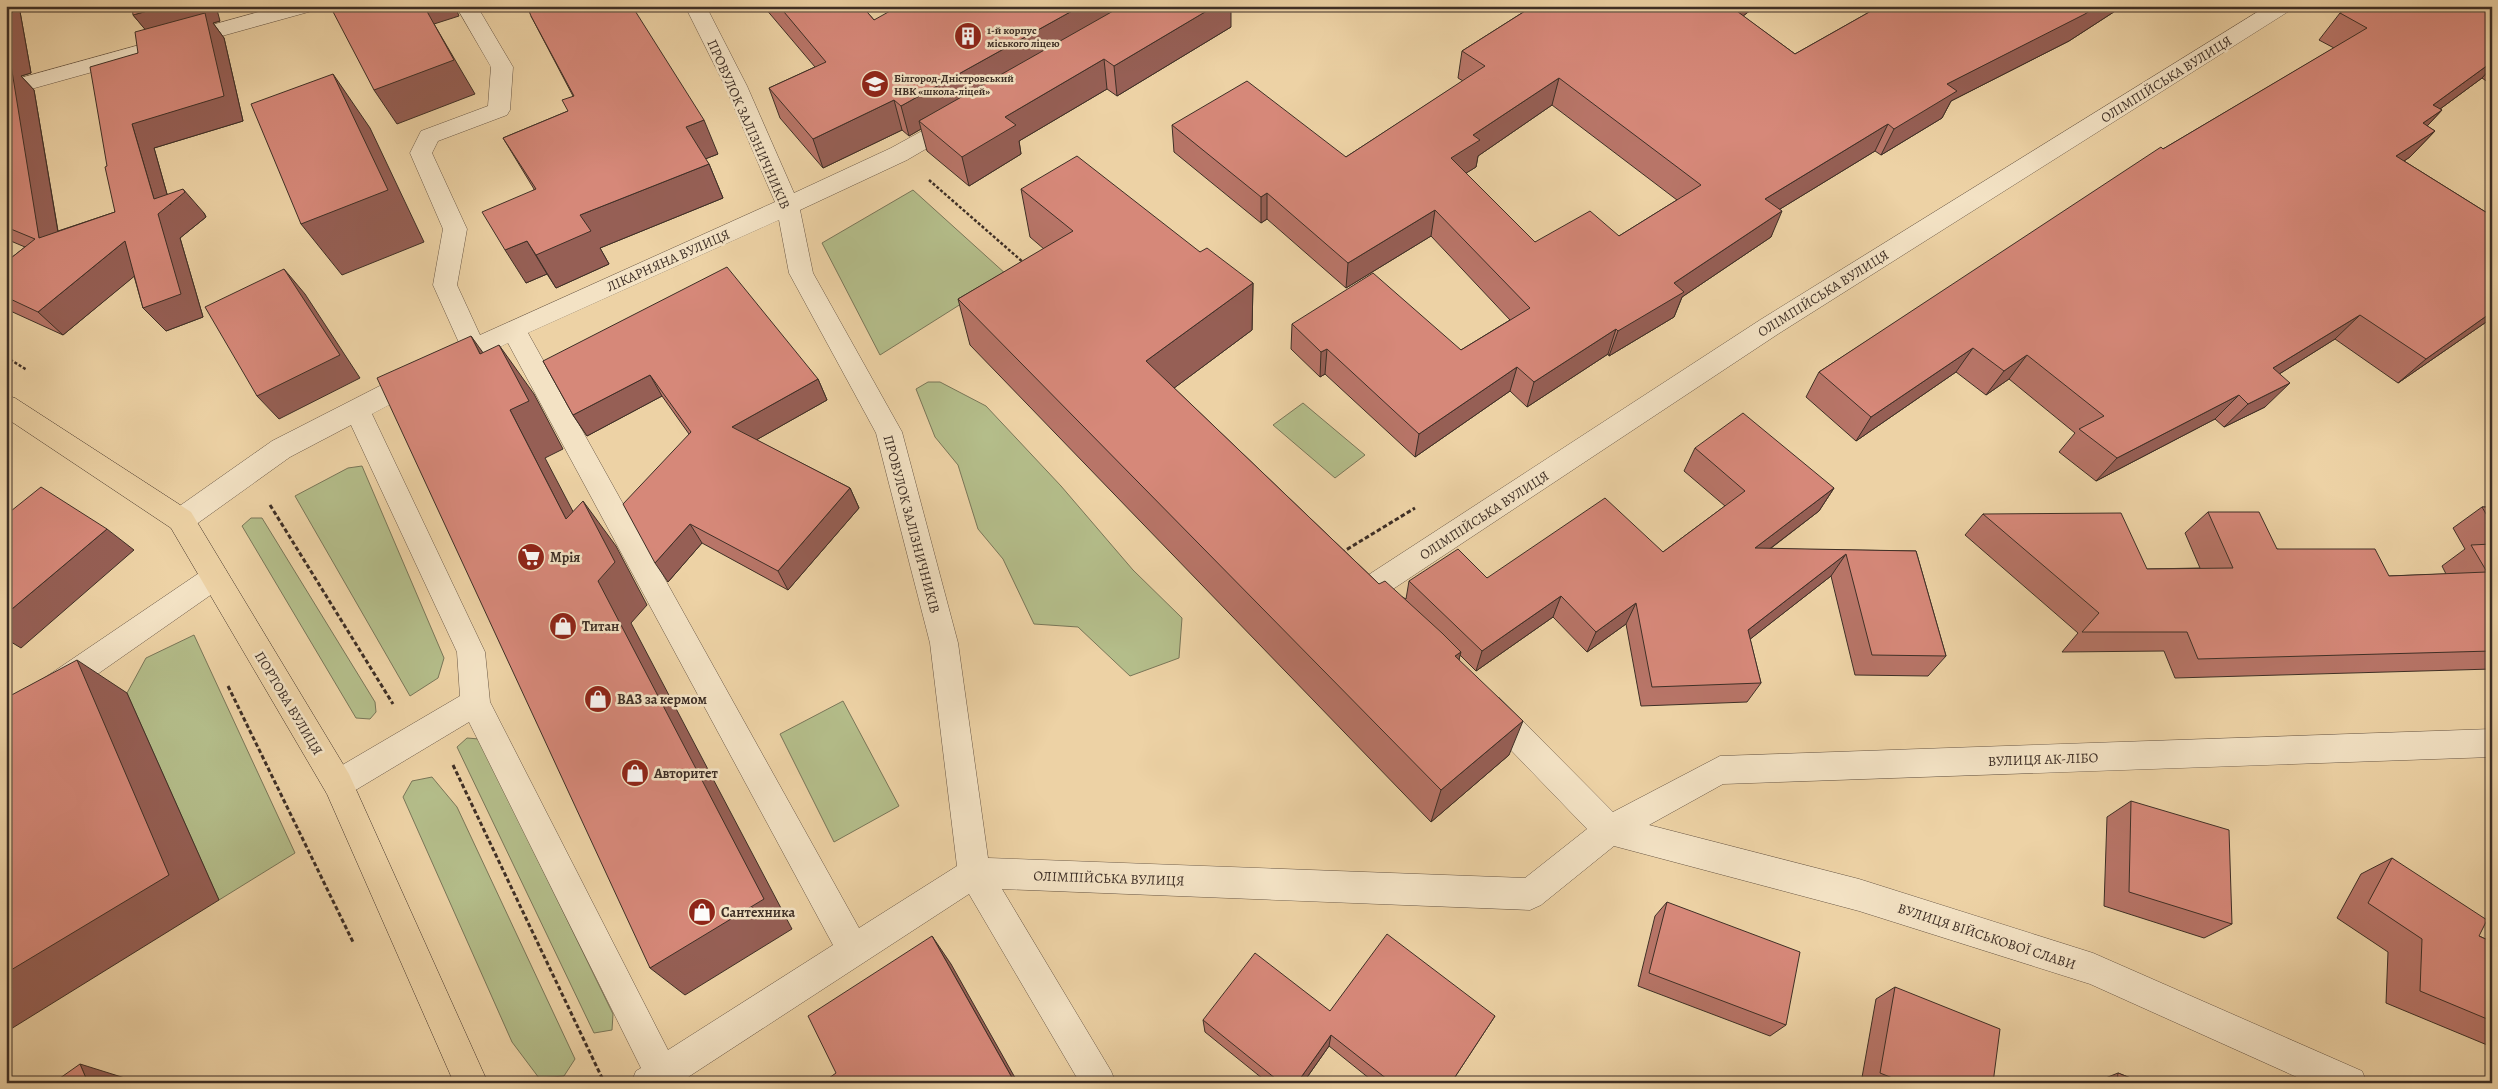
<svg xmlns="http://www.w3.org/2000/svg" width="2498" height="1089" font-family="Alegreya,serif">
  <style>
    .green { fill: #b4bd8a; stroke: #797658 }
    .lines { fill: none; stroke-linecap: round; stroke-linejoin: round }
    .minor-casing { stroke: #6a5846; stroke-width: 1 }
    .major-casing { stroke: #3e2f26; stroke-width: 1 }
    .path-far1 { stroke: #3e2f26; stroke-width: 2.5; stroke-dasharray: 3 2; stroke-linecap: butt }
    .path { stroke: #3e2f26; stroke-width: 3; stroke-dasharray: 4.5 2.5; stroke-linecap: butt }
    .minor { fill: #f3e2c4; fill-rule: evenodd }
    .major { fill: #edd2a5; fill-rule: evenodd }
    .wall { fill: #b87568; stroke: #3e2f26; fill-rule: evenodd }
    .shaded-wall { fill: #965f55; stroke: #3e2f26 }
    .building { fill: #d68879; stroke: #3e2f26; fill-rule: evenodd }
    .labels { text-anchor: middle; stroke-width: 5; stroke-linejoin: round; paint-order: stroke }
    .far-poi-label { font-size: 11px; font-weight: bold; fill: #3e2f26; stroke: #f3e2c4; text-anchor: start }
    .street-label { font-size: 14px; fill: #3e2f26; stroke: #f3e2c4 }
    .poi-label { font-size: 14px; font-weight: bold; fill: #3e2f26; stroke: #f3e2c4; text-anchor: start }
  </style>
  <rect width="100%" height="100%" fill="#edd2a5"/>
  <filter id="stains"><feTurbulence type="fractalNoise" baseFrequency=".004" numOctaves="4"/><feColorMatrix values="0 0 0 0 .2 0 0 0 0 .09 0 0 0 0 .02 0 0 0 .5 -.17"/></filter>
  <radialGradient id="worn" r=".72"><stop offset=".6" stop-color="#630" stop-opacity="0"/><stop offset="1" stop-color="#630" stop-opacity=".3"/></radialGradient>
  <path class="green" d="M913,190L1007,275L880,355L822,243Z
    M928,382H940L986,406L1061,486L1133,570L1182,618L1179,658L1130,676L1078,627L1034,624L1003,559L978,529L958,465L935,437L916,389Z
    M1303,403L1365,455L1335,478L1273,425Z
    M362,466L444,658L438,678L410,696L295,496L348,468Z
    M251,518H262L375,702L376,712L370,719L356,718L242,526Z
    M194,635L295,853L219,900L127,693L146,658Z
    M843,701L899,806L834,842L780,734Z
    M467,738L479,739L613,1014L612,1030L594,1033L457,747Z
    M432,777L457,807L575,1059L564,1076L539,1078L512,1042L403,797L412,781Z"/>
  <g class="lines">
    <g class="minor-casing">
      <path id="minor" d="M280,6H315L312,11L6,96V82Z
        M456,6H477L513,67L510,110L507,115L438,141L432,153L467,229L457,285L480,335L775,202L725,86L685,6H706L747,86L794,193L891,148L949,116L957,113L965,116L968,121L965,126L907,160L800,210L813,273L902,432L958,643L988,858L1525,878L1587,829L1480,718L1475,708L1480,698L1490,695L1500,698L1613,812L1720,756L2492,729V757L1723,784L1649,825L1859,879L2093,953L2362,1071L2367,1083H2310L2090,984L1859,911L1614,846L1541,905L1530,910L1002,889L1111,1071L1116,1083H1080L969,894L679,1083H631L636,1071L641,1068L469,722L349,794L338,798L327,794L323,784L327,774L460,696L457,652L351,425L290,457L191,528L181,531L171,528L167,520L171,512L272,441L460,345L433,285L443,229L410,153L421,131L488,106L491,67ZM779,220L789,273L876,433L930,643L957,866L859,928L528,333ZM508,343L833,945L668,1050L490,702L485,652L372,414Z
        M2267,6H2292L2289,11L1778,334L1390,591L1398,599L1402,608L1398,617C1379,624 1363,607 1355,590L1359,581L1760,320Z
        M215,565L225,569L229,577L225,585L16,731L6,734V704L205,569Z"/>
    </g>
    <g class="major-casing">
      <path id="major" d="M6,395L15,398L191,512L349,774L488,1083H454L327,794L171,528L6,418Z"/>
    </g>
    <path class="path-far1" d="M929,180L1024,263
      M6,357L27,370"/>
    <path class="path" d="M270,505L393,704
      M1341,553L1415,508
      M228,686L353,942
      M453,765L603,1080"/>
    <use href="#minor" class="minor"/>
    <use href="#major" class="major"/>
  </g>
  <path class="wall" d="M6,6H19L31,73L21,76L34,90L58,231L115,212L138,53L145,29L133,15L220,21L213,23L224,38L243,121L154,148L167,194L204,213L206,217L180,238L203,317L166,331L143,308L134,276L63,335L6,309V262L25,247L6,239Z
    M764,6H862L874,20L1231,27L1117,96L1107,89L1019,141L1021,154L969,186L927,151L921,129L909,136L902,130L823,168L780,118L769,88L815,67L765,8Z
    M1533,6H1756L1743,16L1795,54L1880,6H2123L2069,41L1951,101L1942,118L1881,155L1875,151L1780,209L1771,237L1682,297L1674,317L1609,356L1608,354L1527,407L1510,391L1415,457L1325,374L1320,377L1291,349L1292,324L1461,350L1510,320L1431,236L1346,288L1267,219L1261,223L1174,152L1172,125L1346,157L1463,81L1458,78L1462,51ZM1552,105L1677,200L1619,236L1535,242L1466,173L1476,167L1478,156Z
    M2492,6V85L2482,78L2440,109L2442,110L2427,126L2435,131L2410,157L2404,161L2492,216V318L2398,383L2335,339L2279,374L2265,407L2224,427L2215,419L2096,481L2059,452L2075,433L2009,379L1986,395L1956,372L1856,441L1806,397L1819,372L2163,149L2334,48L2319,40L2340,13Z
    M531,16L718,154L705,159L709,164L723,198L600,248L609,264L556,288L547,274L526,283L534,189L503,138L568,111L573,96Z
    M1021,189L1200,252L1253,283L1252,330L1174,388L1379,584L1406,599L1409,581L1487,578L1663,552L1725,506L1684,471L1695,448L1834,488L1819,511L1770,549L1916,551L1946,656L1928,676L1855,675L1831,576L1750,639L1761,683L1747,702L1641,706L1626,624L1587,652L1553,617L1476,671L1460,655L1459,660L1509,755L1431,822L970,345L958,299L1044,249L1030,237Z
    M543,361L818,379L827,400L756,440L850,488L859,508L788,590L702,543L668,582L689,434L662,396L587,436L573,415Z
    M2482,507H2492V669L2175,678L2164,651L2062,652L2078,633L1965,535L1983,514L2147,569L2200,568L2185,533L2208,512L2277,549L2389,576L2446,574L2442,566L2465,549L2453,528Z
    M2131,801L2232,924L2204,938L2104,906L2107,817Z
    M2392,858L2479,936L2492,942V1047L2386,1003L2388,952L2337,918L2361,874Z
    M1667,902L1786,1025L1770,1036L1638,986L1655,916Z
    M1895,987L1993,1083H1861L1876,999Z
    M1330,1011L1495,1016L1451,1083H1375L1329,1046L1303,1083H1268L1205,1032L1203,1020Z
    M2118,1073L2143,1083H2093Z"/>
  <path class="shaded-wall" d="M6,6H19L31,73L21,76L34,90L63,262L39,238L6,80Z
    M165,6H216L220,21L213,23L224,38L243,121L154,148L170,205L183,189L204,213L206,217L180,238L203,317L166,331L143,308L154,199L132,124L153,39L133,15Z
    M424,6H455L459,16L434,24L475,94L397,124L374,90Z
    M479,6H490L481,9Z
    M1081,6H1138L919,121L921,129L909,136L901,106Z
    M1215,6H1231V27L1117,96L1114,66Z
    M1730,6H1756L1721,33Z
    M2097,6H2123L2069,41L1951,101L1942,118L1881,155L1894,129L1947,84Z
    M1104,59L1107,89L1019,141L1021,154L969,186L962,157L1005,117Z
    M2492,62V67L2482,78L2409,132L2433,105Z
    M333,74L370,128L424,242L342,275L301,224Z
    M1559,78L1552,105L1478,156L1476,167L1447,185L1451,158L1473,135Z
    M894,100L902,130L823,168L813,139Z
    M2442,110L2417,137L2423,123Z
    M704,120L718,154L700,161L686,127Z
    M1888,124L1875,151L1754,225L1765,199Z
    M2435,131L2410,157L2372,182L2396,156Z
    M709,164L723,198L600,248L609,264L556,288L536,255L580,215Z
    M1267,193V219L1261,223V197Z
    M1435,210L1431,236L1346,288L1348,263Z
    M1782,211L1771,237L1682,297L1674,317L1609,356L1618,331L1674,283Z
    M125,241L148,265L63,335L38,312Z
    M527,241L547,274L526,283L505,250Z
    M284,269L305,294L360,378L279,419L257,396Z
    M1253,283L1252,330L1150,406L1146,361Z
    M2492,312V318L2398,383L2426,359Z
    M2360,315L2335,339L2249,393L2273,368Z
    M1616,329L1608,354L1527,407L1534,382Z
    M471,336L507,386L480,354Z
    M499,345L534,394L563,449L545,458L600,563L566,519L510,410Z
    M1973,348L1956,372L1856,441L1871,417Z
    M1327,349L1325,374L1320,377L1321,352Z
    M2027,355L2009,379L1986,395L2004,371Z
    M1517,367L1510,391L1415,457L1419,434Z
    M650,375L662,396L587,436L573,415Z
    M818,379L827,400L742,448L732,427Z
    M2290,383L2265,407L2224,427L2248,404Z
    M2239,395L2215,419L2096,481L2117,458Z
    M850,488L859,508L788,590L778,571Z
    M1834,488L1819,511L1742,570L1755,548Z
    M583,501L616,546L647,605L631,623L792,929L685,995L650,968L598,581Z
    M690,524L702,543L668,582L655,563Z
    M107,529L134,550L21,648L6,639V614Z
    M1846,554L1831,576L1735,651L1748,630Z
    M1561,596L1553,617L1476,671L1482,651Z
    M1636,603L1626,624L1587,652L1596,632Z
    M1461,652L1451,689L1455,656Z
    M77,660L127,693L219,900L6,1032V973Z
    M1523,721L1509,755L1431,822L1441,790Z
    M932,936L951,964L1018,1083H1015Z
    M1331,1035L1329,1046L1303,1083H1297Z
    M80,1064L128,1079L130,1083H88Z"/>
  <path class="building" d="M132,6H165L133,15Z
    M330,6H424L454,60L374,90Z
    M527,6H632L704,120L686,127L709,164L580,215L591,231L536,255L527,241L505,250L482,212L536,189L503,138L568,111L562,100L574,96L531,16Z
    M779,6H862L874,20L899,6H1081L901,106L894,100L813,139L769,88L826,62Z
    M1122,6H1215L1114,66L1104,59L1005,117L1016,125L962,157L919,121Z
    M1533,6H1730L1795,54L1880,6H2097L2085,14L1947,84L1957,91L1894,129L1888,124L1765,199L1782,211L1674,283L1684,292L1618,331L1616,329L1534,382L1517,367L1419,434L1327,349L1321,352L1292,324L1373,273L1461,350L1530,308L1435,210L1348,263L1267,193L1261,197L1172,125L1247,81L1346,157L1485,66L1462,51ZM1559,78L1701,185L1619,236L1590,211L1535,242L1451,158L1480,140L1473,135Z
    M2349,6H2492V62L2433,105L2442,110L2423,123L2435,131L2396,156L2492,216V312L2426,359L2360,315L2273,368L2290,383L2248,404L2239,395L2117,458L2079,429L2104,416L2027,355L2004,371L1973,348L1871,417L1819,372L2161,147L2163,149L2367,28L2340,13Z
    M205,13L224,96L132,124L154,199L183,189L185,192L158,214L181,294L143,308L125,241L38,312L6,297V262L35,239L6,227V67L11,65L39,238L115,212L105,167L107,166L90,67L138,53L135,32Z
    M6,36L8,48L6,49Z
    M333,74L388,190L301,224L251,104Z
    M1077,156L1200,252L1207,248L1253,283L1146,361L1379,584L1385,581L1442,633L1461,652L1455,656L1523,721L1441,790L958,299L1073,231L1021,189Z
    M727,267L818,379L732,427L850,488L778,571L690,524L655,563L623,504L691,432L650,375L573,415L543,361Z
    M284,269L340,355L257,396L205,307Z
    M471,336L480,354L499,345L529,401L510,410L566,519L583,501L615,562L598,581L764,899L650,968L377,378Z
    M1743,413L1834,488L1755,548L1916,551L1946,656L1872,655L1846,554L1748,630L1761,683L1652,687L1636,603L1596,632L1561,596L1482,651L1409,581L1458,549L1487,578L1605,498L1663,552L1745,491L1695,448Z
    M41,487L107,529L6,614V515Z
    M2482,507H2492V524Z
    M2208,512H2259L2277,549H2375L2389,576L2487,572L2471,545L2492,544V651L2198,659L2187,632H2082L2099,613L1983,514L2121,513L2147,569L2233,568Z
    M77,660L169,875L6,973V698Z
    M2131,801L2229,830L2232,924L2129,892Z
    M2392,858L2487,920L2479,936L2492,942V1021L2420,991L2422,939L2368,903Z
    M1667,902L1800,952L1786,1025L1649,973Z
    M1387,934L1495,1016L1451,1083H1392L1331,1035L1297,1083H1281L1203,1020L1255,953L1330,1011Z
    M932,936L1015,1083H822L836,1073L808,1016Z
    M1895,987L2000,1029L1993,1083H1905L1880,1073Z
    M80,1064L88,1083H53Z
    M2118,1073L2143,1083H2117Z"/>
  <defs>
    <g id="building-disc" transform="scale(1.4375)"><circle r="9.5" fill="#8f2418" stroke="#f3e2c4"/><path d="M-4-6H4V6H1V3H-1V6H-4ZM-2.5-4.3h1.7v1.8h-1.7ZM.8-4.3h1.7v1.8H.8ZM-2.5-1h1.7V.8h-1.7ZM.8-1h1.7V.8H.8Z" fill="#fff"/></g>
    <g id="school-disc" transform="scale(1.4375)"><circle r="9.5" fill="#8f2418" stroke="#f3e2c4"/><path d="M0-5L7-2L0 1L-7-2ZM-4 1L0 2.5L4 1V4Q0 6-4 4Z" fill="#fff"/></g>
    <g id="supermarket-disc" transform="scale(1.4375)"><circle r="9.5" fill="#8f2418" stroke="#f3e2c4"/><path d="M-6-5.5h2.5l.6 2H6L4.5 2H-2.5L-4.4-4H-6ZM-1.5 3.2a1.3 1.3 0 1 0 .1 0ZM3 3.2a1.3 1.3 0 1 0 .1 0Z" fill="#fff"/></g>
    <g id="shop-disc" transform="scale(1.4375)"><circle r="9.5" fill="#8f2418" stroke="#f3e2c4"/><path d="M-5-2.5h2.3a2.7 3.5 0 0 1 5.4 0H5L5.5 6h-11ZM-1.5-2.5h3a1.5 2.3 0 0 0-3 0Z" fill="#fff"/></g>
  </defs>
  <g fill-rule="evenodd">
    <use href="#building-disc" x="968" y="36"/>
    <use href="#school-disc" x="875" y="84"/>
    <use href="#supermarket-disc" x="531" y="557"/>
    <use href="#shop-disc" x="563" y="626"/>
    <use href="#shop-disc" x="598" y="699"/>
    <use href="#shop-disc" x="635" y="773"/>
    <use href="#shop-disc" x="702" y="912"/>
  </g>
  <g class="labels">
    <g class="far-poi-label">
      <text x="987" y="34">1-й корпус<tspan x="987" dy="13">міського ліцею</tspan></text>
      <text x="894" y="82">Білгород-Дністровський<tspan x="894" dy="13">НВК «школа-ліцей»</tspan></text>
    </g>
    <g class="street-label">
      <text transform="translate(2166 79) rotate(-32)" y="5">ОЛІМПІЙСЬКА ВУЛИЦЯ</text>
      <text transform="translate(749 124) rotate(66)" y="5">ПРОВУЛОК ЗАЛІЗНИЧНИКІВ</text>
      <text transform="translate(668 260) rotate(-24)" y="5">ЛІКАРНЯНА ВУЛИЦЯ</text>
      <text transform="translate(1823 293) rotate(-32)" y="5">ОЛІМПІЙСЬКА ВУЛИЦЯ</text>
      <text transform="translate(1484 515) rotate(-33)" y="5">ОЛІМПІЙСЬКА ВУЛИЦЯ</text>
      <text transform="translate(912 524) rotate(75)" y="5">ПРОВУЛОК ЗАЛІЗНИЧНИКІВ</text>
      <text transform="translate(289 703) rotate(59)" y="5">ПОРТОВА ВУЛИЦЯ</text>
      <text transform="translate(2043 759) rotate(-2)" y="5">ВУЛИЦЯ АК-ЛІБО</text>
      <text transform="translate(1109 878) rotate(2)" y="5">ОЛІМПІЙСЬКА ВУЛИЦЯ</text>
      <text transform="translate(1987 936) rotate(18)" y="5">ВУЛИЦЯ ВІЙСЬКОВОЇ СЛАВИ</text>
    </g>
    <g class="poi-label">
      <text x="550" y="562">Мрія</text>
      <text x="582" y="631">Титан</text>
      <text x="617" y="704">ВАЗ за кермом</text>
      <text x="654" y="778">Авторитет</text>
      <text x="721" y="917">Сантехника</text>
    </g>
  </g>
  <rect width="2498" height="1089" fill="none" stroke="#edd2a5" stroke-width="25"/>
  <rect x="8" y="8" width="2483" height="1074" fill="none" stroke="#3e2f26" stroke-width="2.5"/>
  <rect x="12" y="12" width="2473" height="1064" fill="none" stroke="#3e2f26"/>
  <rect width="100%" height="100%" filter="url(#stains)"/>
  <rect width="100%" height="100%" fill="url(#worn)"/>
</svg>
